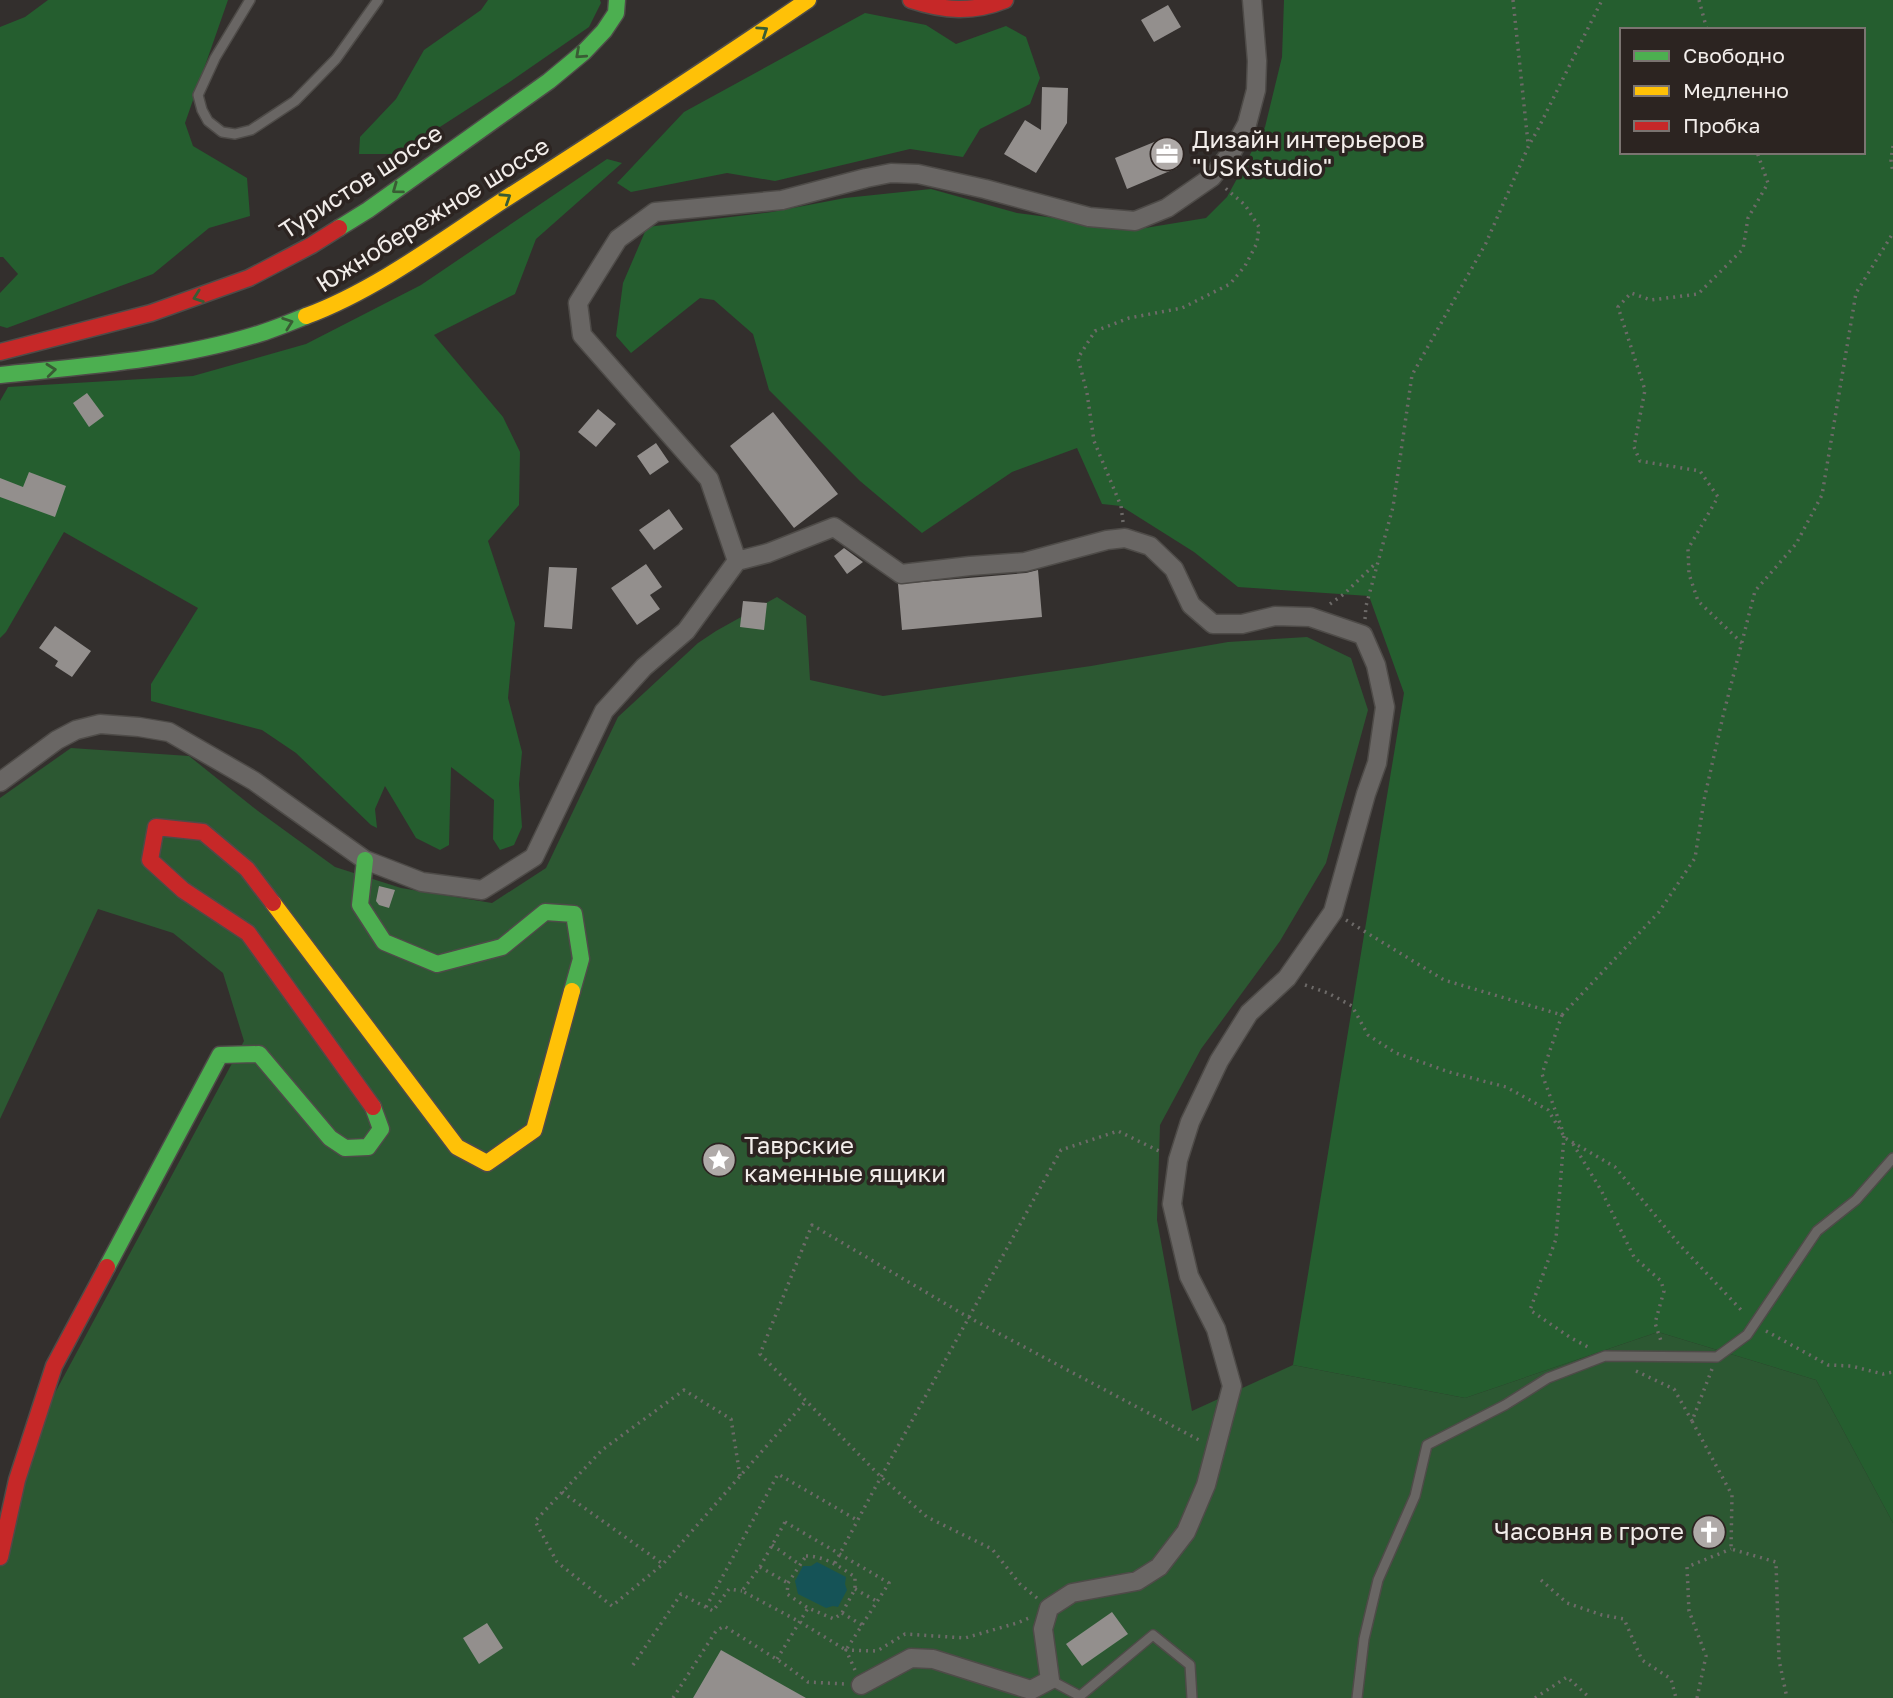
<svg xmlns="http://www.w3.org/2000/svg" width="1893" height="1698" font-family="'Golos Text',sans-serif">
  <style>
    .green { fill: #2c5832 }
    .forest { fill: #255e2f; fill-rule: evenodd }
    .water { fill: #155357 }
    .building { fill: #938f8d }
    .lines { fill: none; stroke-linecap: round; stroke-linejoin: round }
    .lane-casing { stroke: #4e4b48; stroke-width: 12 }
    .street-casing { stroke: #4e4b48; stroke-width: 21 }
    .fast-casing { stroke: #4e4b48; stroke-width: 19 }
    .slow-casing { stroke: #4e4b48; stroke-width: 19 }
    .jam-casing { stroke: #4e4b48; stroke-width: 19 }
    .path { stroke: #6d6a68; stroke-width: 3.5; stroke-dasharray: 2 5; stroke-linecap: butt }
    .lane { stroke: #696664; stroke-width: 9 }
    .street { stroke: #696664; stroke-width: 18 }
    .fast { stroke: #4caf50; stroke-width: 16 }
    .slow { stroke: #ffc107; stroke-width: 16 }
    .jam { stroke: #c62828; stroke-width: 16 }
    .oneway { stroke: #395c34 }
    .labels { text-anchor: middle; stroke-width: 7; stroke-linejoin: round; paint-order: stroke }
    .poi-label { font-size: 24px; fill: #f2edea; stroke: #2c2421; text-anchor: start }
    .street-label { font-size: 24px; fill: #f2edea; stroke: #2c2421 }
  </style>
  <rect width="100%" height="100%" fill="#332f2d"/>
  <path class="green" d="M777,597L806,616L810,680L883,696L1091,666L1228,642L1307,637L1351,658L1368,710L1326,863L1280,941L1201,1049L1160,1125L1157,1220L1192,1411L1293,1365L1465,1398L1658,1332L1816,1380L1893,1523V1698H0V1528L42,1417L244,1041L223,973L173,933L98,909L0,1119V798L71,748L189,756L258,811L335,867L401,888L492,903L546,868L618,717L698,643L716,631Z"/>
  <path class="forest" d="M48,0H228L185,123L193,146L247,178L250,216L209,228L153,274L7,328L0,326V293L18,274L3,257H0V27L25,17Z
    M488,0H600L601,3L589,27L511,81L398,154H359L360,137L396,99L424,50L481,10Z
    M1284,0H1893V1523L1816,1380L1658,1332L1465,1398L1293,1365L1404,693L1369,596L1238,587L1194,552L1121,506L1102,504L1077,448L1012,472L922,533L860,481L769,390L753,334L714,300L700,298L631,353L616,336L623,283L647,227L772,212L845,198L931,189L1017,213L1139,229L1206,218L1227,197L1265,127L1282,57ZM1622,30H1863V152H1622Z
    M865,13L926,25L956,44L1006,26L1026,37L1040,78L1030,104L980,129L963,157L910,149L775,181L727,173L631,192L617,183L684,112Z
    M607,159L622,163L536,239L515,294L434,335L503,417L520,452L519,505L488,541L515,623L508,698L522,752L519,784L522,827L514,845L500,850L493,839L494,800L451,767L449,845L440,850L416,838L385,786L375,809L377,828L371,825L296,753L262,730L151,701V684L198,608L64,532L6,632L0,638V401L8,387L193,376L306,344L421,285Z"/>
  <path class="water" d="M817,1562L846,1577L845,1584L847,1590L838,1607L833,1606L826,1608L798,1594L795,1581L803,1566H811Z"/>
  <path class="building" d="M1168,5L1181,27L1154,42L1141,20Z
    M1042,87L1068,88L1067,123L1036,173L1004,154L1025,120L1041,130Z
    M1164,138L1177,168L1127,189L1115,158Z
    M87,393L104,416L89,427L73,403Z
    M598,409L616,424L596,447L578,432Z
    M773,412L838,494L794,528L730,446Z
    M656,443L669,462L650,475L637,456Z
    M29,472L66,486L55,517L0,497V478L23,487Z
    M669,509L683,529L654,550L639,530Z
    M844,548L863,562L847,574L834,556Z
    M646,564L662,587L650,595L660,609L637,625L611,588Z
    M549,567L577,568L572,629L544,627Z
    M1038,570L1042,617L902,630L898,584L1026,573Z
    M743,601L767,603L764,630L740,627Z
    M55,626L91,651L72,677L55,666L58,661L39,648Z
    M379,886L395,890L389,908L379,905L376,901Z
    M1112,1612L1128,1634L1082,1666L1066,1644Z
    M487,1623L503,1648L479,1664L463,1638Z
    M721,1650L806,1698H693Z"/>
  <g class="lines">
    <g class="lane-casing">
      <path id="lane" d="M250,0L215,58L198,95L202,110L208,121L222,132L235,134L251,130L295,101L336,59L378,0
        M1050,1680L1080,1696L1153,1635L1190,1665L1192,1698
        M1357,1698L1364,1639L1378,1580L1415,1496L1427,1445L1505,1405L1548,1378L1605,1356L1717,1357L1747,1335L1817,1231L1856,1200L1893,1158"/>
    </g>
    <g class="street-casing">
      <path id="street" d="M737,561L768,553L834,527L901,574L970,566L1025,562L1107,540L1125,538L1150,546L1174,569L1191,605L1213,624H1242L1275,616L1310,617L1363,635L1376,665L1385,707L1377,763L1366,794L1333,912L1287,978L1249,1013L1219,1061L1190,1122L1178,1160L1172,1204L1189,1276L1216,1329L1232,1386L1206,1485L1186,1532L1159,1567L1137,1581L1072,1593L1049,1608L1043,1629L1050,1680L1031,1690L933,1659L911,1658L861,1685
        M737,561L709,479L582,335L578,303L618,239L655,212L782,200L866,178L891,173L918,174L985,189L1089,217L1135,221L1167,208L1212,177L1233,150L1247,124L1256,90L1257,61L1252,0
        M0,782L57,740L76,730L100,724L139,727L169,732L254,781L365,860L422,882L482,890L534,857L604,711L644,667L686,631L737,561"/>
    </g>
    <g class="fast-casing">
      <path id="fast" d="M339,228L368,210L549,81L584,52L604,31L616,13L617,0
        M0,375C85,366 173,360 255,335C272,330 289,323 306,316
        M365,860L360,905L384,942L437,964L502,947L545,912L574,914L581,959L572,991
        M107,1267L220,1055L259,1054L330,1138L345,1148L368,1147L381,1129L373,1107"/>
    </g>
    <g class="slow-casing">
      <path id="slow" d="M306,316C374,291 441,241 502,201C605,135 707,69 808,0
        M273,903L457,1147L487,1163L534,1130L572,991"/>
    </g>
    <g class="jam-casing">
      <path id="jam" d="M911,0C944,11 973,13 1005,0
        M0,352L151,313L249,278L312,245L339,228
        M273,903L247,869L203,832L156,827L150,860L183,890L248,933L373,1107
        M0,1557L17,1480L54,1366L107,1267"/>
    </g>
    <path class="path" d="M1513,0L1528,143
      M1699,0L1707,30
      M1893,146L1891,160L1893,173
      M1123,522L1121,506L1094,441L1087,393L1078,358L1095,331L1129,318L1182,308L1230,284L1245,266L1257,243L1259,227L1245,205L1224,187
      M1330,604L1344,594L1376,563
      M1365,619L1366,606L1393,507L1412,375L1486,243L1529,145L1537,131L1602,0
      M1742,643L1698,601L1689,574L1688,549L1718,497L1700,471L1640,461L1634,447L1645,390L1618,307L1631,293L1651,300L1698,294L1743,249L1748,218L1768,183L1757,152
      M1346,920L1444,980L1562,1015L1659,912L1695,858L1704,800L1723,716L1755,591L1796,544L1822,495L1856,293L1893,233
      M1305,985L1328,993L1352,1006L1368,1035L1396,1053L1449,1072L1506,1087L1548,1110L1565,1138L1615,1167L1679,1244L1744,1313
      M1562,1015L1542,1074L1562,1129
      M1564,1136L1556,1239L1530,1310L1571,1338L1588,1347
      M1573,1144L1601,1190L1634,1257L1661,1281L1664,1291L1655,1323L1662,1344
      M1766,1331L1828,1365L1851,1366L1883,1374L1893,1372
      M1712,1369L1692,1421L1732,1495L1731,1549L1776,1562L1779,1660L1787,1698
      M1636,1371L1674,1389L1692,1421
      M740,1476L731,1419L684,1390L602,1450L535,1521L557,1562L612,1606L663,1564L806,1401
      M562,1492L663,1564
      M785,1522L889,1583L846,1650L800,1622L742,1591L760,1567Z
      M772,1545L799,1564
      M806,1556C825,1556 840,1567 855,1577V1589L842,1613L834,1619L808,1608L787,1594L788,1583Z
      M835,1563L870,1497L1061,1150L1118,1131L1161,1152
      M760,1567L788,1583
      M1541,1580L1567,1603L1602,1615L1624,1619L1642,1660L1671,1679L1676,1698
      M855,1589L878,1602
      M1037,1598L1020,1584L992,1549L927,1517L881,1477L760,1354L812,1225L968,1317L1199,1440
      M706,1607L778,1474L857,1520
      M842,1613L862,1625
      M777,1659L808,1608
      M633,1665L681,1594L713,1611L729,1589L742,1591
      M855,1670L846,1650L877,1651L905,1634L965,1638L1017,1623L1029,1618
      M673,1698L716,1631L724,1626L784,1664L808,1682L845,1684
      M1535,1698L1567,1677L1590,1698
      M1697,1698L1706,1656L1689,1611L1687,1567L1731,1549"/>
    <use href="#lane" class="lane"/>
    <use href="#street" class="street"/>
    <use href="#fast" class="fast"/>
    <use href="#slow" class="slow"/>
    <use href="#jam" class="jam"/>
  </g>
  <defs><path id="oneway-chevron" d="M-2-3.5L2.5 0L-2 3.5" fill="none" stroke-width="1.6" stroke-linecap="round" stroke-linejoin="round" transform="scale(1.75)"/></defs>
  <g class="oneway">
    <use href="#oneway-chevron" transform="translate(763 31) rotate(-34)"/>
    <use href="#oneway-chevron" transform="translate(580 54) rotate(138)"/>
    <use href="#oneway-chevron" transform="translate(397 189) rotate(144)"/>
    <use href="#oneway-chevron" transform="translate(506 198) rotate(-33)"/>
    <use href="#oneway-chevron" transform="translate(198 297) rotate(160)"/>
    <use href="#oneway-chevron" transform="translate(288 323) rotate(-20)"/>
    <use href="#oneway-chevron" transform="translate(51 370) rotate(-6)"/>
  </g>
  <defs>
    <g id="office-disc" transform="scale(1.75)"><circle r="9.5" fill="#afaaa8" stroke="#2c2421"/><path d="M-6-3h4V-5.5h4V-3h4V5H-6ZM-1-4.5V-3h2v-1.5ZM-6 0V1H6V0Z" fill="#fff"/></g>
    <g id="sight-disc" transform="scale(1.75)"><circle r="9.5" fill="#afaaa8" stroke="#2c2421"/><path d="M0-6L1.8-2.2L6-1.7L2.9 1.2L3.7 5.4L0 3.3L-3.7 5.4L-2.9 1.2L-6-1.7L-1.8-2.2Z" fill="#fff"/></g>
    <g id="church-disc" transform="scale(1.75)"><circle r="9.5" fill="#afaaa8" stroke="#2c2421"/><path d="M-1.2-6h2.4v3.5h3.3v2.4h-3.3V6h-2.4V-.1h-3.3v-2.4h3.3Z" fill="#fff"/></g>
  </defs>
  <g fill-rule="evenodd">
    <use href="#office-disc" x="1167" y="154"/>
    <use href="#sight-disc" x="719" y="1160"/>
    <use href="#church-disc" x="1709" y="1532"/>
  </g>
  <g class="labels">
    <g class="poi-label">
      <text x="1192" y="148">Дизайн интерьеров<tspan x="1192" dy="28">"USKstudio"</tspan></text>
      <text x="744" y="1154">Таврские<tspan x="744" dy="28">каменные ящики</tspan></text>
      <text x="1684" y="1540" text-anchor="end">Часовня в гроте</text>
    </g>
    <g class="street-label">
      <text transform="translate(361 182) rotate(-33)" y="8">Туристов шоссе</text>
      <text transform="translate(433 215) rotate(-32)" y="8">Южнобережное шоссе</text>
    </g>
  </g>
  <rect x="1620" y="28" width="245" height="126" fill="#2c2421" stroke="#7b7471" stroke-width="2"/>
  <rect x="1634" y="51" width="35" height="10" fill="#4caf50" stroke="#7b7471" stroke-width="2"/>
  <text x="1683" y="63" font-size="21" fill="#f2edea">Свободно</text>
  <rect x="1634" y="86" width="35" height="10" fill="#ffc107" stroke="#7b7471" stroke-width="2"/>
  <text x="1683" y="98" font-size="21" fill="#f2edea">Медленно</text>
  <rect x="1634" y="121" width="35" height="10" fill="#c62828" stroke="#7b7471" stroke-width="2"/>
  <text x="1683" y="133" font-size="21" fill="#f2edea">Пробка</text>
</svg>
